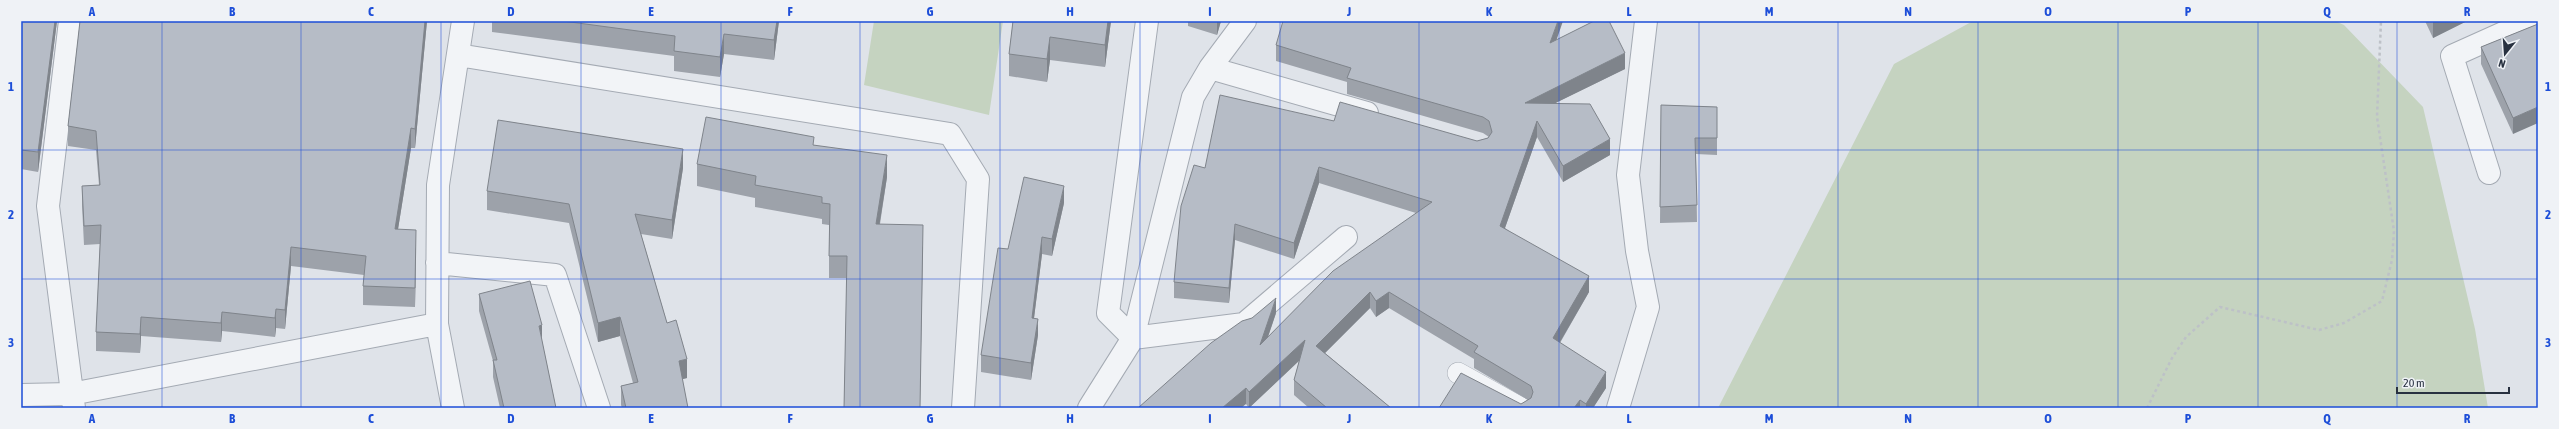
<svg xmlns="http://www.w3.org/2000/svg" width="2559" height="429" font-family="'Asap Condensed',sans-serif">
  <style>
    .green { fill: #c5d3c0 }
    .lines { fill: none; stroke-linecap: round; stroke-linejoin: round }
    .lane-casing { stroke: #a4aab3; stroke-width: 22 }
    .street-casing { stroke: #a4aab3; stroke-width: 24 }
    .path { stroke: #bdc1c7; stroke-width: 2.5; stroke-dasharray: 3 3; stroke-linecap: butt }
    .lane { stroke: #f2f4f7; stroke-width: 21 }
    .street { stroke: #f2f4f7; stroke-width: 22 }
    .wall { fill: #9da2aa }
    .shaded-wall { fill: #7f848b }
    .building { fill: #b6bcc6; stroke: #7f848b }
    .grid { fill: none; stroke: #1d4ed8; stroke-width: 1; stroke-opacity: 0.55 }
    .neatline { fill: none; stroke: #1d4ed8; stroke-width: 1.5 }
    .grid-label { font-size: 13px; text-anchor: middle; font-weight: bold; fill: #1d4ed8 }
  </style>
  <rect width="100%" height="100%" fill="#dfe3e9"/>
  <path class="green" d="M874,21H1003L989,115L864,85Z
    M1973,21H2335L2344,25L2423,107L2475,329L2488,408H1718L1894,64Z"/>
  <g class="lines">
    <g class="lane-casing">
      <path id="lane" d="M1458,373L1521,408"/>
    </g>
    <g class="street-casing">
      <path id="street" d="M70,21L48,206L74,408
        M1147,21L1108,313L1133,338L1244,324L1346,237
        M458,55L950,134L978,179L963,408
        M1210,68L1367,113
        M2489,173L2452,56L2530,21
        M437,263L555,275L599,408
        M21,395L71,394L437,324
        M453,408L437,324L438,185L463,21
        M1089,408L1133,338L1193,97L1210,68L1245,21
        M1618,408L1648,307L1637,251L1628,175L1646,21"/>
    </g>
    <path class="path" d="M2147,408L2172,358L2186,337L2220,307L2319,330L2344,323L2382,301L2392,260L2394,231L2377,117L2381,21"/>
    <use href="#lane" class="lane"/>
    <use href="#street" class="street"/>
  </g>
  <path class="wall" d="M21,21H57L38,172L21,169Z
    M80,21H427L415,148H411L398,229L416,249L415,307L363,305V286L364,275L291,266L285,329L276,328L275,337L222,331L221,342L141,336L140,353L96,351V332L100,244L84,245L82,205V186L99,185L96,150L68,146V126Z
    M492,21H779L774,60L724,54L720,77L674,71V56L492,32Z
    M1013,21H1111L1105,67L1050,60L1047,82L1009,76V54Z
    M1188,21H1221L1217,35L1188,26Z
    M2425,21H2467L2433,38Z
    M2538,24L2513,134L2481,64V47Z
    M1557,40L1625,69L1555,103L1610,155L1563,182L1537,137L1505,228L1589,292L1560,343L1606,388L1593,408H1439L1521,404L1528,400L1474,368V359L1389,308L1376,317L1370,308L1325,353L1391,408H1309L1294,395V380L1299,361L1249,408L1246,404L1138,408L1276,313L1268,337L1416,213L1319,183L1294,259L1235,240L1229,303L1174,298V282L1205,168L1334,121L1477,141L1488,138L1489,137L1483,133L1347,94V82L1276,61V45Z
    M1661,105L1717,107V155L1696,154L1697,222L1660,223Z
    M814,145L887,177L880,224L923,247L920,408H844L847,278H829V225L822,224V219L755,207V198L697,186V164Z
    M683,168L672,239L641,234L667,323L687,378L682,379L688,408H622L621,405V386L633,383L620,336L598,342L569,223L487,210V191Z
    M1064,203L1052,256L1042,254L1034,318L1038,335L1031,380L981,372V355L1008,249Z
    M479,294L542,341L556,408H500L493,377V361L479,311Z
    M2538,382V401L2537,400V383Z"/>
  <path class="shaded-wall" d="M55,21H57L38,172V152Z
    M425,21H427L415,148V129Z
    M777,21H779L774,60V40Z
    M1108,21H1111L1105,67V45Z
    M1217,21H1221L1217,35Z
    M1558,21H1563L1550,59V43Z
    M2434,21H2467L2433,38V22Z
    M724,34V54L720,77V57Z
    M1050,37V60L1047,82V59Z
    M1625,53V69L1525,118V103Z
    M2538,107V123L2513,134V118Z
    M1537,121V137L1500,242V226Z
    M411,128V148L395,248V229Z
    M1610,139V155L1563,182V166Z
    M683,149V168L672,239V220Z
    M887,155V177L876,246V224Z
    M1319,167V183L1294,259V243Z
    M1064,186V203L1052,256V239Z
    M1235,224V240L1229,303V288Z
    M416,230V249L415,307V288Z
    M1042,237V254L1032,334V318Z
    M291,247V266L285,329V310Z
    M1589,276V292L1553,354V338Z
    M1370,292V308L1316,362V346Z
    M1389,292V308L1376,317V301Z
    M1276,298V313L1260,360V345Z
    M276,309V328L275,337V318Z
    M222,312V331L221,342V323Z
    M141,317V336L140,353V334Z
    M620,317V336L598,342V323Z
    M1038,319V335L1031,380V363Z
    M542,325V341L539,326Z
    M1305,340V355L1249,408V392Z
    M687,359V378L679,380V361Z
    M1606,372V388L1593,408H1586V404Z
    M1246,388V404L1241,408H1222Z
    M1580,400V408H1574Z"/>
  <path class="building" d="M21,21H55L38,152L21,150Z
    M80,21H425L415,129L411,128L395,229L416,230L415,288L363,286L366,256L291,247L285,310L276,309L275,318L222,312L221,323L141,317L140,334L96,332L101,225L84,226L82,186L100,185L96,131L68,126Z
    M563,21H777L774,40L724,34L720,57L674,51L675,36Z
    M1013,21H1108L1105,45L1050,37L1047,59L1009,54Z
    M1283,21H1558L1550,43L1594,21H1609L1625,53L1525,103L1590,104L1610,139L1563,166L1537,121L1500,226L1589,276L1553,338L1606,372L1586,404L1580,400L1574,408H1439L1461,373L1521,404L1531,398L1533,392L1531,386L1474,352L1478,346L1389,292L1376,301L1370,292L1316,346L1391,408H1327L1294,380L1305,340L1249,392L1246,388L1222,408H1138L1211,343L1242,321L1252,318L1276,298L1260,345L1333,271L1432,202L1319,167L1294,243L1235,224L1229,288L1174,282L1181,206L1194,165L1205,168L1220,95L1334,121L1340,102L1477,141L1488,138L1492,132L1489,121L1483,117L1347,78L1351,68L1276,45Z
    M2538,24V107L2513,118L2481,47Z
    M1661,105L1717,107V138H1695L1697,205L1660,207Z
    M706,117L814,137L813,145L887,155L876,224L923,225L920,408H844L847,256H829L830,204L822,203V197L755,185L756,176L697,164Z
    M498,120L683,149L672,220L635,214L667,323L676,320L687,359L679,361L688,408H626L621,386L638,382L620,317L598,323L569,204L487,191Z
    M1024,177L1064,186L1052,239L1042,237L1032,318L1038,319L1031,363L981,355L998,248L1008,249Z
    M530,281L542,325L539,326L556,408H504L493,360H497L479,294Z"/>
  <path class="grid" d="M162,21V408M301,21V408M441,21V408M581,21V408M721,21V408M860,21V408M1000,21V408M1140,21V408M1280,21V408M1419,21V408M1559,21V408M1699,21V408M1838,21V408M1978,21V408M2118,21V408M2258,21V408M2397,21V408M21,150H2538M21,279H2538"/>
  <rect width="2559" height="429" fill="none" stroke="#eff2f6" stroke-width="44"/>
  <g transform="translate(2505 54) rotate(197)" stroke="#eff2f6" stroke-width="3" paint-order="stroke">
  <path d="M0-3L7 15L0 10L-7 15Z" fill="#283140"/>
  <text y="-6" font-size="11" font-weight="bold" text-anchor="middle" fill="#283140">N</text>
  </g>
  <path d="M2397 387v6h112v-6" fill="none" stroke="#283140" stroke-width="2"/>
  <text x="2403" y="387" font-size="12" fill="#283140" stroke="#eff2f6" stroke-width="3" paint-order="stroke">20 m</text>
  <rect x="22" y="22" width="2515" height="385" class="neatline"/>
  <g class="grid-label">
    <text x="92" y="16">A</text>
    <text x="232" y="16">B</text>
    <text x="371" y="16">C</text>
    <text x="511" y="16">D</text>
    <text x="651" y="16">E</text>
    <text x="790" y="16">F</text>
    <text x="930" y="16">G</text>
    <text x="1070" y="16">H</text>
    <text x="1210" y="16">I</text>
    <text x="1349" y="16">J</text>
    <text x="1489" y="16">K</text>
    <text x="1629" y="16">L</text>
    <text x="1769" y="16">M</text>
    <text x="1908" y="16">N</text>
    <text x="2048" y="16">O</text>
    <text x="2188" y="16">P</text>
    <text x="2327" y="16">Q</text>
    <text x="2467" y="16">R</text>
    <text x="11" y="91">1</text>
    <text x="2548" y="91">1</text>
    <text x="11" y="219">2</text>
    <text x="2548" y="219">2</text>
    <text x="11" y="347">3</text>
    <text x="2548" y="347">3</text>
    <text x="92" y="423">A</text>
    <text x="232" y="423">B</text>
    <text x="371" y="423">C</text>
    <text x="511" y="423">D</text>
    <text x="651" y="423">E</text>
    <text x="790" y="423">F</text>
    <text x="930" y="423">G</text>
    <text x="1070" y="423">H</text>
    <text x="1210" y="423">I</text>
    <text x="1349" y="423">J</text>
    <text x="1489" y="423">K</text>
    <text x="1629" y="423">L</text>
    <text x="1769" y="423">M</text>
    <text x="1908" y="423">N</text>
    <text x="2048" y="423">O</text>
    <text x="2188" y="423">P</text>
    <text x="2327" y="423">Q</text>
    <text x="2467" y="423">R</text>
  </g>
</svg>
